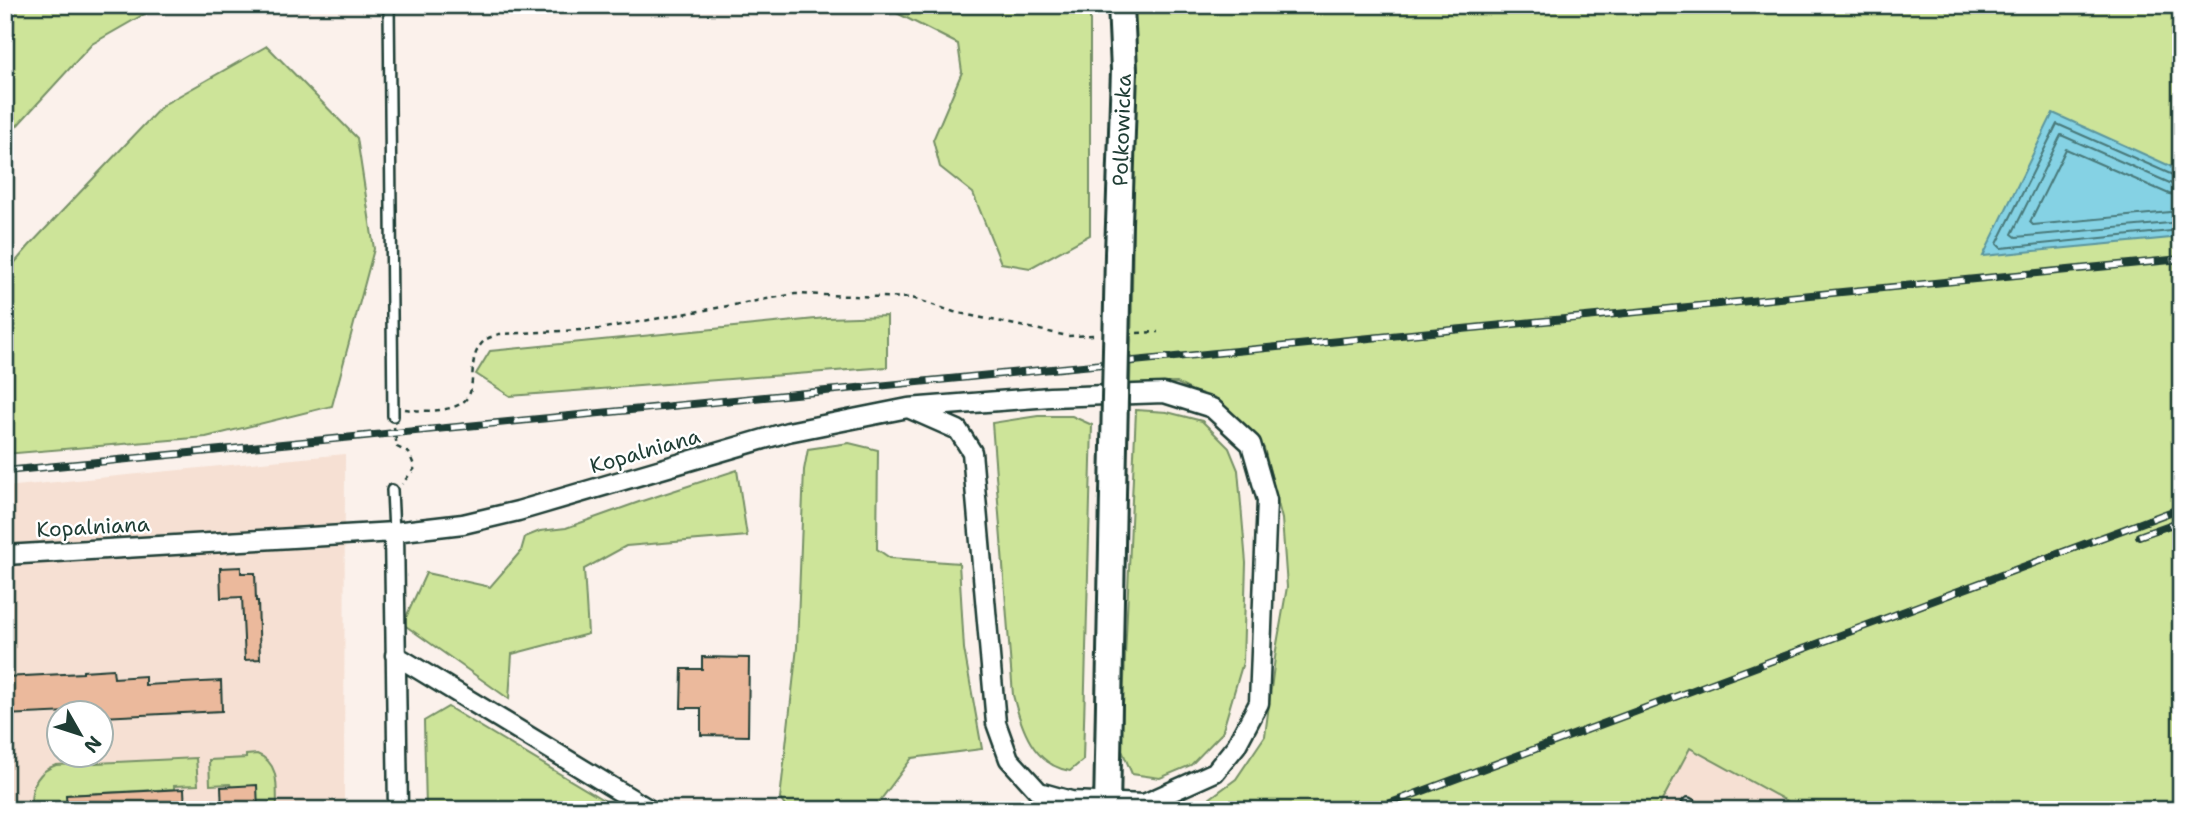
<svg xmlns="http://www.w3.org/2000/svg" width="2186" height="815" font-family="'Shantell Sans',sans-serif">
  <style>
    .built { fill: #f6e0d3; fill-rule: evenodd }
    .green { fill: #cde499; stroke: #769066; stroke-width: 2 }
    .water { fill: #85d2e4; stroke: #5c969e; stroke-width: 2 }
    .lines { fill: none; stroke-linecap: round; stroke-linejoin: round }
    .shore { stroke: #48797a; stroke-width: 2 }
    .building { fill: #ebb99c; stroke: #1f3d34; stroke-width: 2 }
    .lane-casing { stroke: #1f3d34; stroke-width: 14 }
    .street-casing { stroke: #1f3d34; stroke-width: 23 }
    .secondary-casing { stroke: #1f3d34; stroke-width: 30 }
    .path { stroke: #1f3d34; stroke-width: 2.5; stroke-dasharray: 5 5; stroke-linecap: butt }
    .lane { stroke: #fff; stroke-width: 9 }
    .street { stroke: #fff; stroke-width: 18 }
    .secondary { stroke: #fff; stroke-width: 24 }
    .rail-casing { stroke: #1f3d34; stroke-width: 8 }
    .rail { stroke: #fff; stroke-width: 5; stroke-dasharray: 16; stroke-linecap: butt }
    .secondary-bridge-casing { stroke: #1f3d34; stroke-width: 30; stroke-linecap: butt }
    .secondary-bridge { stroke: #fff; stroke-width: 24 }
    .labels { text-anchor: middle; stroke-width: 5; stroke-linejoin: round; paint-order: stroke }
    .street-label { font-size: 21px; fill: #1f3d34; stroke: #fff }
  </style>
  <rect width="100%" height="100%" fill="#fbf1eb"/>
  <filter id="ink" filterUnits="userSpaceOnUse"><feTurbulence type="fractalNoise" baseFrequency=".0143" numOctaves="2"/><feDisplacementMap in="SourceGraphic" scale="14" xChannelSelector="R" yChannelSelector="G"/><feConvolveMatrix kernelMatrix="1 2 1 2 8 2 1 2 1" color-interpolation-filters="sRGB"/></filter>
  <g filter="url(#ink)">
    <path class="built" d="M345,454L344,810H5V487ZM60,714H102V756H60Z
      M1690,747L1803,810H1658Z"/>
    <path class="green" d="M5,5H160L92,44L5,139Z
      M881,5H1090V235L1030,268L1001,263L973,193L940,167L933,140L962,72L958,44Z
      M1129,5H2181V810H1803L1690,748L1657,810H1194L1236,779L1265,736L1276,650L1287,587L1282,519L1264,448L1209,399L1177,383L1130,384C1134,257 1134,131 1129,5Z
      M267,46L357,138L374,249L332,406L206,437L5,454V274L29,246L163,105Z
      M887,316V367L510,396L476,374L490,351L826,318Z
      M1136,410L1167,412L1202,421L1229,448L1238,470L1246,563L1243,662L1222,733L1191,765L1160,778L1132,774L1121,748Z
      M1038,416H1072L1092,425L1083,760L1070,771C1033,765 1021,727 1013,695L992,423Z
      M849,443L878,450L877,549L890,558L959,563L964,649L982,749L912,758L873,810H788L780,799L797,647L804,470L808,449Z
      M737,470L747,536L626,546L584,569L588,634L512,654L509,699L403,624L426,573L490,587L521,551L525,537L540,531L566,528L639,502Z
      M448,707L620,810H426L424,721Z
      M257,754C281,763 276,789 277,810H258L231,787L230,784L210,785L209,760L246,758V755Z
      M196,758L198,785L174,786V789L67,795V802L31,804C31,785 39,771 56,765Z"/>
    <path class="water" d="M2053,113L2181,171V237L1983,256Z"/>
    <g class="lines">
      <path class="shore" d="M2181,177L2175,176L2057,124L1997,244L2001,248L2181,230
        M2181,186L2172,184L2061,135L2012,234L2016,237L2181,222
        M2181,196L2169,194L2066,149L2030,222L2033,225L2181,211"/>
    </g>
    <path class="building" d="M241,567V573H255L256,601H258L260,659L245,660L242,597L221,598L220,568Z
      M702,657L749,658L748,736L701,735V708H681L682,669H702Z
      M113,669L114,678L145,676V685L221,681L222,711L102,717V713H69V712L5,715V677L83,673V671Z
      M257,785L258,810H222L221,787Z
      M184,789L185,810H67L66,795Z"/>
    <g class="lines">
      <g class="lane-casing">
        <path id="lane" d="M389,5L393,416
          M392,490L394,532
          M1685,810L1688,803L1700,810"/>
      </g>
      <g class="street-casing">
        <path id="street" d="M394,532L398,810
          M5,555L394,532L463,524L518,511L788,432L908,408L1050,397L1164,393L1212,408L1251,444L1267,500L1259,703L1236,746L1215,772L1144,804L1071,801L1039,792L1009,759L996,723L972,452L958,430L908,408
          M395,655L650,810"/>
      </g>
      <g class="secondary-casing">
        <g id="secondary">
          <path id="s1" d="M1118,254L1124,70L1121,5"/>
          <path d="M1107,810L1113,494"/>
        </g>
      </g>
      <path class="path" d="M1137,333L1158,332
        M405,409C424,412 468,414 471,388C474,372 470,354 484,341C487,338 494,336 499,334L599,329L795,294L912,298L954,312L1068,336L1096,335
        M394,427L397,447L409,453L415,468L402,484"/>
      <use href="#lane" class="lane"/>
      <use href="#street" class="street"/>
      <use href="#secondary" class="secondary"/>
      <g class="rail-casing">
        <path id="rail" d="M5,471L2181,259
          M2139,536L2181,521
          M1372,810L2181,508"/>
      </g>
      <use href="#rail" class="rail"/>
      <g class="secondary-bridge-casing">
        <path id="secondary-bridge" d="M1113,494L1118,254"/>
      </g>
      <use href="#secondary-bridge" class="secondary-bridge"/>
    </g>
  </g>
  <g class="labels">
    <g class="street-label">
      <text dy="7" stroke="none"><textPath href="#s1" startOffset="124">Polkowicka</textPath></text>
      <text transform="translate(645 451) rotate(-16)" y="7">Kopalniana</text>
      <text transform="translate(93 527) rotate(-3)" y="7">Kopalniana</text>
    </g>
  </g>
  <rect width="2186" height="815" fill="none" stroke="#fff" stroke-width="28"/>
  <rect x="14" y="14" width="2158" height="787" fill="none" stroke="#1f3d34" stroke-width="2.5" filter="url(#ink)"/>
  <g transform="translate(80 734) rotate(129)"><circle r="33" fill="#ffffff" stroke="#a5b1ae" stroke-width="2"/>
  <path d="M0-5L12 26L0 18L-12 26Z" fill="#1f3d34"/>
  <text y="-10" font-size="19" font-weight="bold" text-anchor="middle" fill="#1f3d34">N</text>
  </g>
</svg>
